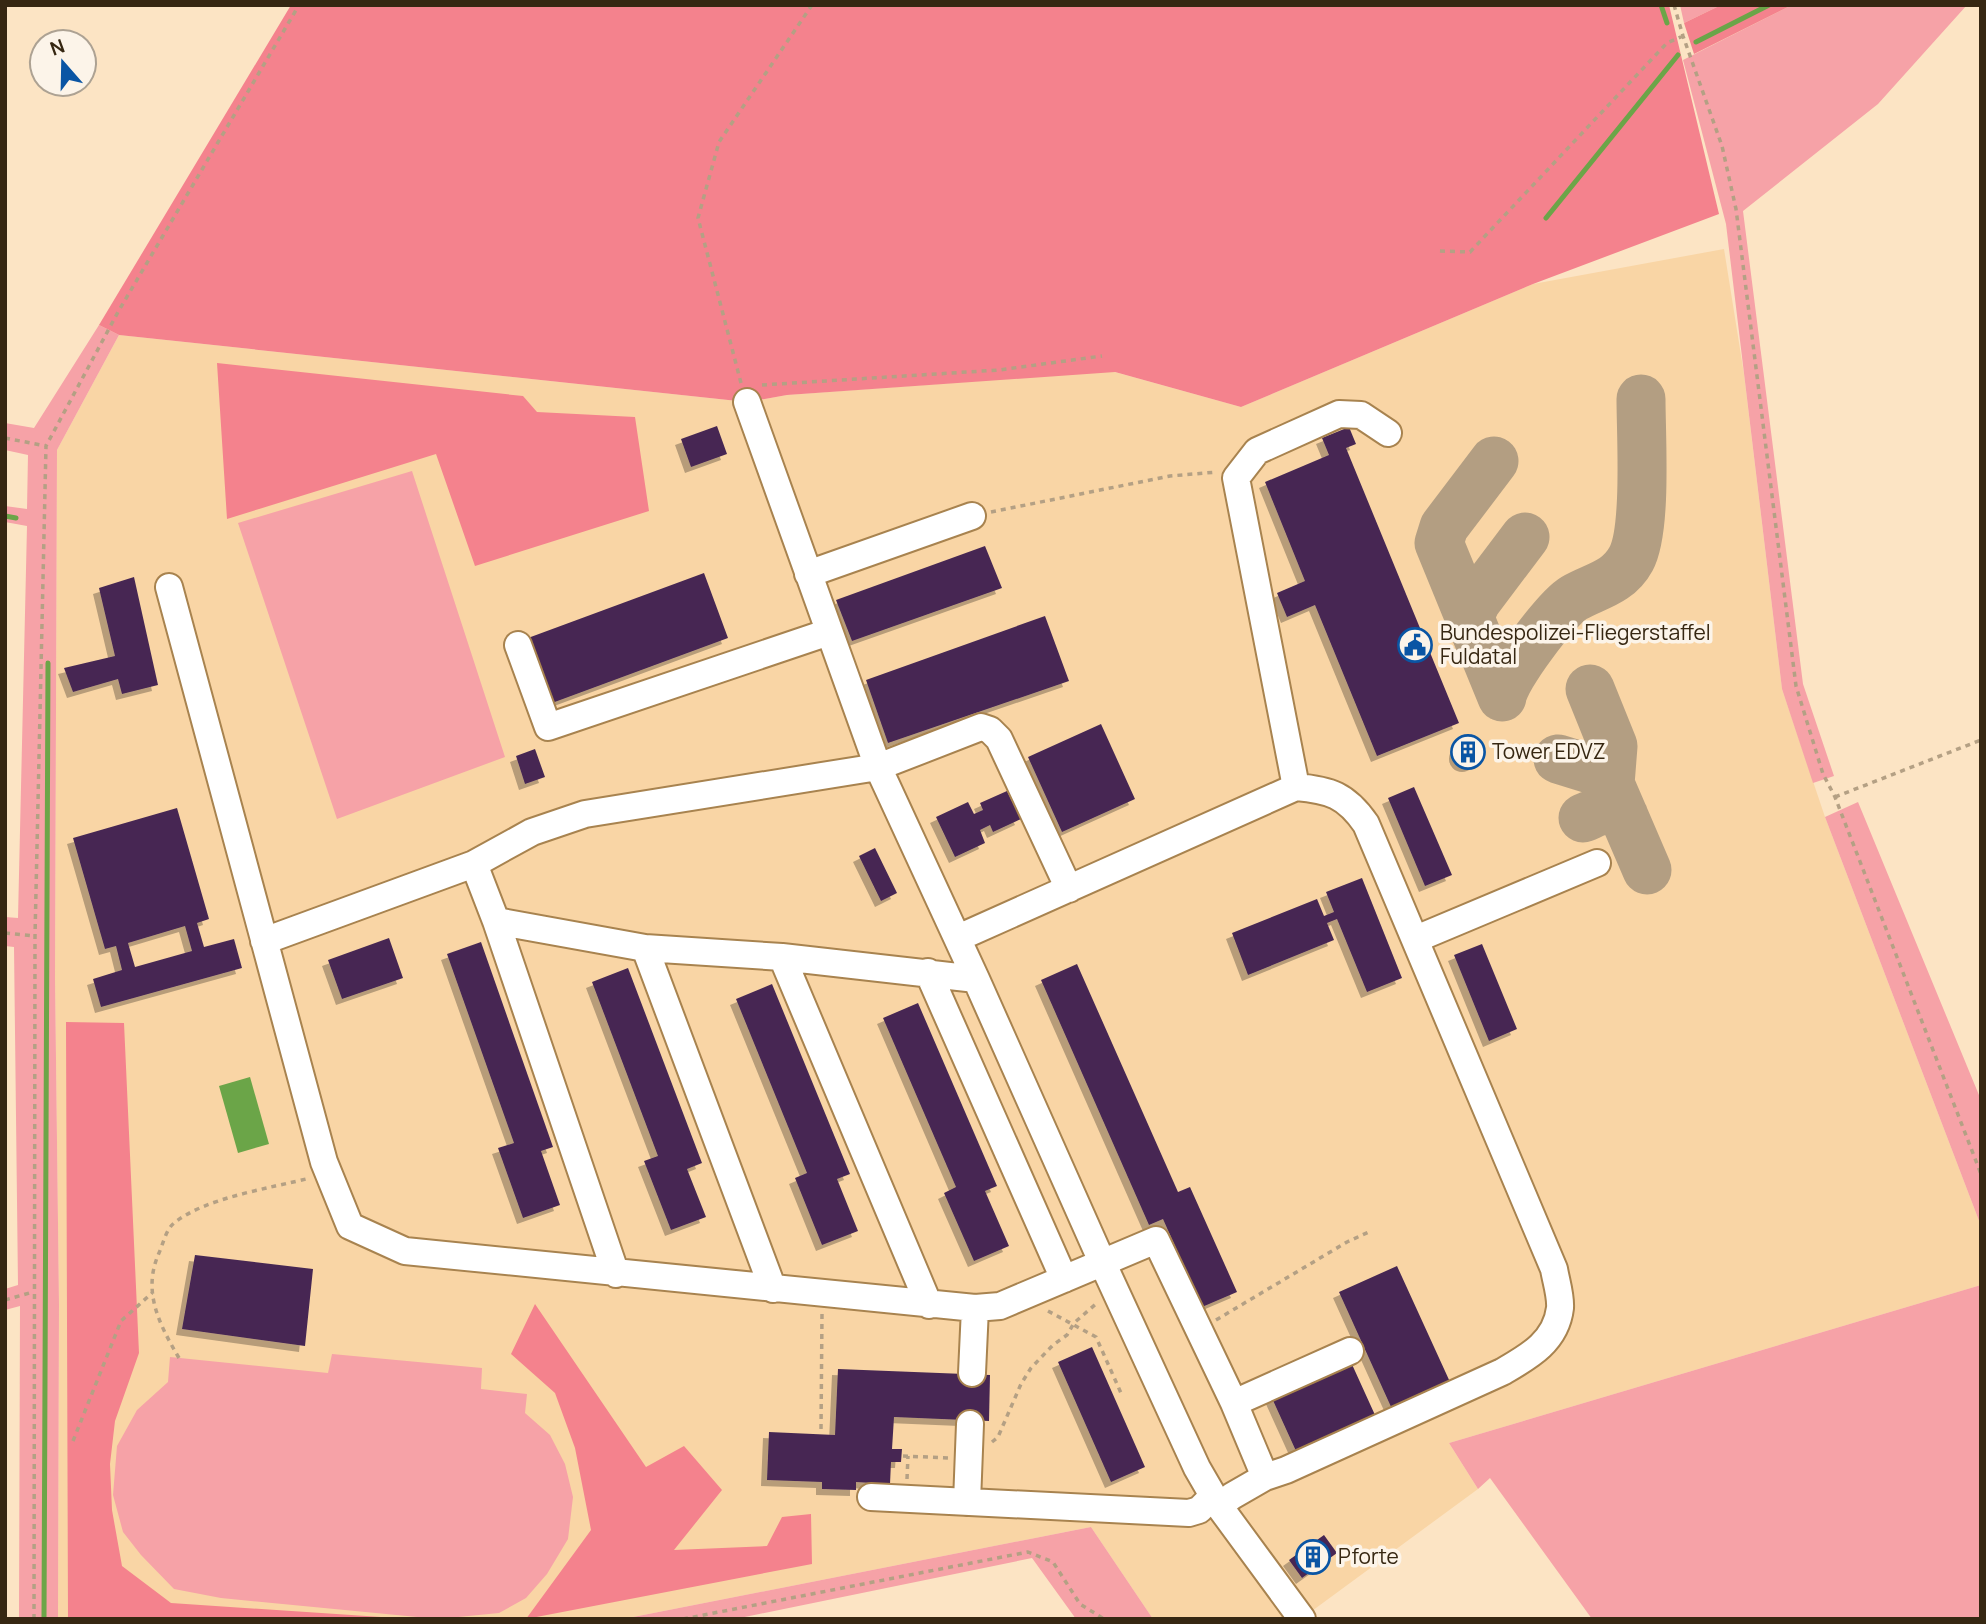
<svg xmlns="http://www.w3.org/2000/svg" width="1986" height="1624" font-family="Manrope,sans-serif">
  <style>
    .built { fill: #f9d5a5 }
    .green { fill: #f6a2a7 }
    .forest { fill: #f4828d }
    .water { fill: #6ba548 }
    .lines { fill: none; stroke-linecap: round; stroke-linejoin: round }
    .stream { stroke: #6ba548; stroke-width: 5 }
    .taxiway { stroke: #b39e82; stroke-width: 49 }
    .building { fill: #462853; fill-rule: evenodd; filter: url(#shadow) }
    .minor-casing { stroke: #a8834f; stroke-width: 30 }
    .path { stroke: #b4a084; stroke-width: 3.5; stroke-dasharray: 5 5; stroke-linecap: butt }
    .minor { stroke: #fff; stroke-width: 26 }
    .labels { text-anchor: middle; stroke-width: 7; stroke-linejoin: round; paint-order: stroke }
    .poi-label { font-size: 21px; fill: #362712; stroke: #fcf4e9; text-anchor: start }
  </style>
  <defs>
    <filter id="shadow"><feDropShadow dx="-6" dy="6" stdDeviation="0" flood-color="#0004"/></filter>
  </defs>
  <rect width="100%" height="100%" fill="#fce4c4"/>
  <path class="built" d="M1724,249L1744,374L1782,689L1825,817L1981,1226V1285L1449,1443L1478,1489L1301,1619H1153L1091,1527L623,1619H58L59,1304L55,977L57,450L119,335L747,402L787,395L1111,371L1241,407L1533,284Z"/>
  <path class="green" d="M1680,5H1721L1684,23Z
    M1792,5H1967L1878,104L1743,211L1803,684L1834,776L1813,783L1782,689L1726,224L1683,60Z
    M99,325L119,335L57,450L55,977L59,1304L58,1619H19L20,1306L5,1310V1289L18,1285L14,947L5,946V917L18,918L27,526L5,522V506L27,509L28,455L5,450V423L34,428Z
    M412,471L505,757L337,819L238,523Z
    M1858,802L1981,1100V1226L1825,817Z
    M1981,1285V1619H1592L1490,1478L1478,1489L1449,1443Z
    M332,1354L482,1368L481,1389L527,1394L525,1413L550,1435L565,1464L573,1497L568,1539L547,1574L526,1598L499,1613L438,1619L221,1598L174,1589L141,1555L123,1532L113,1495L117,1446L137,1410L168,1382L170,1357L328,1373Z
    M1091,1527L1153,1619H1076L1032,1558L735,1619H623Z"/>
  <path class="forest" d="M291,5H1669L1719,214L1533,284L1241,407L1115,372L787,395L747,402L119,335L99,325Z
    M1721,5H1792L1694,54L1684,23Z
    M217,363L523,396L537,412L635,417L649,511L475,566L436,454L227,519Z
    M66,1022L124,1023L139,1353L115,1421L110,1464L112,1510L122,1566L171,1603L411,1619H68Z
    M535,1304L646,1467L684,1446L722,1490L674,1550L767,1546L782,1517L811,1514L812,1564L526,1619L591,1530L575,1448L555,1393L511,1354Z"/>
  <path class="water" d="M250,1077L269,1144L238,1153L219,1086Z"/>
  <g class="lines">
    <path class="stream" d="M1661,5L1667,23
      M1696,42L1769,5
      M1546,218L1678,55
      M5,516L16,518
      M44,1619L48,663"/>
    <path class="taxiway" d="M1494,461L1444,527L1439,543L1502,697
      M1471,624V613L1476,602L1525,537
      M1590,689L1613,746L1610,784L1647,870
      M1502,697C1504,678 1557,608 1574,598C1595,586 1618,583 1631,559C1647,530 1641,435 1641,399
      M1558,759L1600,772L1606,776L1610,784
      M1583,818C1598,812 1610,803 1624,816"/>
  </g>
  <path class="building" d="M717,426L727,454L691,467L681,439Z
    M1349,427L1356,444L1346,448L1459,723L1377,756L1315,605L1287,617L1277,593L1305,581L1265,482L1329,455L1322,438Z
    M985,546L1002,588L852,641L836,600Z
    M704,573L728,638L552,703L528,638Z
    M134,577L158,685L122,694L118,679L73,692L64,668L115,656L99,588Z
    M1045,616L1069,681L888,743L866,680Z
    M1101,724L1135,799L1062,832L1028,757Z
    M1455 753a13 13 0 1 1 26 0a13 13 0 1 1-26 0Z
    M535,749L545,777L525,784L516,756Z
    M1414,787L1452,875L1425,886L1388,798Z
    M1007,791L1021,819L993,832L990,825L980,830L985,843L955,857L936,817L968,802L974,814L983,810L980,803Z
    M177,808L209,919L197,923L204,947L234,939L242,968L101,1007L93,979L122,970L116,946L105,949L73,838ZM185,926L192,951L135,967L128,943Z
    M875,848L897,893L881,901L859,856Z
    M1362,878L1402,978L1367,992L1337,919L1327,923L1334,940L1248,975L1232,933L1317,899L1324,916L1334,912L1326,892Z
    M389,938L403,978L342,999L328,960Z
    M481,942L553,1147L541,1151L560,1205L523,1218L498,1148L514,1143L447,954Z
    M1482,944L1517,1029L1489,1041L1454,955Z
    M1077,964L1178,1192L1190,1187L1237,1292L1202,1307L1163,1219L1149,1225L1041,980Z
    M628,968L702,1163L687,1169L706,1217L671,1230L644,1161L658,1156L592,982Z
    M772,984L850,1174L837,1179L858,1231L822,1245L795,1178L807,1173L736,999Z
    M918,1003L997,1186L985,1191L1009,1246L974,1261L944,1193L956,1187L883,1018Z
    M195,1255L313,1269L305,1346L182,1329Z
    M1397,1266L1450,1382L1392,1409L1339,1292Z
    M1092,1347L1145,1467L1111,1482L1058,1362Z
    M1350,1360L1375,1415L1296,1451L1271,1396Z
    M838,1369L990,1375L989,1421L894,1417L892,1449H902L901,1462H891L890,1484L856,1482V1490L822,1489V1482L767,1480L769,1432L835,1435Z
    M1324,1535L1337,1553L1302,1578L1289,1560Z"/>
  <g class="lines">
    <g class="minor-casing">
      <path id="minor" d="M747,402L878,767L976,979L1103,1264L1197,1468L1219,1506L1302,1619
        M808,574L972,516
        M169,587L324,1162L350,1226L405,1251L975,1308L1000,1306L1156,1240L1234,1403L1265,1477L1286,1470L1502,1372C1528,1357 1556,1342 1560,1308C1561,1296 1556,1281 1554,1269L1366,824C1346,795 1330,790 1296,787L958,938
        M518,645L548,727L829,632
        M1296,787L1236,478L1257,451L1339,414L1361,415L1388,433
        M474,864L496,921L616,1274
        M496,921L645,948L782,957L976,979
        M1416,939L1597,863
        M264,941L474,864L532,832L585,814L878,767L981,727L990,730L999,739L1069,889
        M645,948L773,1289
        M782,957L929,1305
        M928,972L1064,1279
        M972,1373L975,1308
        M1234,1403L1350,1351
        M871,1497L1189,1513L1199,1510L1213,1496
        M967,1502L970,1424
        M1219,1506L1232,1496L1265,1477"/>
    </g>
    <path class="path" d="M1674,5L1683,36L1722,146L1736,209L1796,686L1823,774L1835,797L1981,1174
      M1440,251L1470,252L1667,43L1683,36
      M741,383L698,218L719,142L812,5
      M762,385L999,370L1102,356
      M5,438L46,446
      M991,512L1170,476L1217,472
      M1835,797L1981,740
      M5,933L35,936
      M5,1300L33,1292
      M1048,1311L1096,1337L1121,1393
      M1216,1320L1347,1242L1371,1231
      M179,1358C159,1324 142,1291 159,1253C163,1244 166,1230 173,1224C203,1198 271,1188 310,1178
      M821,1429L822,1314
      M73,1441L121,1321L152,1293
      M992,1442L998,1437L1021,1384L1031,1368L1053,1345L1067,1335L1074,1323L1097,1303
      M903,1456L949,1458
      M907,1479L908,1456
      M34,1619L35,936L46,446L118,312L299,5
      M683,1619L1028,1552L1053,1562L1080,1604L1104,1619"/>
    <use href="#minor" class="minor"/>
  </g>
  <defs>
    <g id="civic-ring" transform="scale(1.75)"><circle r="9.5" fill="#fcf4e9" stroke="#0a55a4" stroke-width="1.5"/><path d="M-.6-6.5H3V-4.5H.6V-3L4-1V1h2V6H-6V1h2V-1L-.6-3ZM-1.2 2.5V6h2.4V2.5Z" fill="#0a55a4"/></g>
    <g id="building-ring" transform="scale(1.75)"><circle r="9.5" fill="#fcf4e9" stroke="#0a55a4" stroke-width="1.5"/><path d="M-4-6H4V6H1V3H-1V6H-4ZM-2.5-4.3h1.7v1.8h-1.7ZM.8-4.3h1.7v1.8H.8ZM-2.5-1h1.7V.8h-1.7ZM.8-1h1.7V.8H.8Z" fill="#0a55a4"/></g>
  </defs>
  <g fill-rule="evenodd">
    <use href="#civic-ring" x="1415" y="645"/>
    <use href="#building-ring" x="1468" y="752"/>
    <use href="#building-ring" x="1313" y="1557"/>
  </g>
  <g class="labels">
    <g class="poi-label">
      <text x="1440" y="640">Bundespolizei-Fliegerstaffel<tspan x="1440" dy="24">Fuldatal</tspan></text>
      <text x="1492" y="759">Tower EDVZ</text>
      <text x="1338" y="1564">Pforte</text>
    </g>
  </g>
  <rect width="1986" height="1624" fill="none" stroke="#362712" stroke-width="14"/>
  <g transform="translate(63 63) rotate(340)"><circle r="33" fill="#fcf4e9" stroke="#ada293" stroke-width="2"/>
  <path d="M0-5L12 26L0 18L-12 26Z" fill="#0a55a4"/>
  <text y="-10" font-size="19" font-weight="bold" text-anchor="middle" fill="#362712">N</text>
  </g>
</svg>
